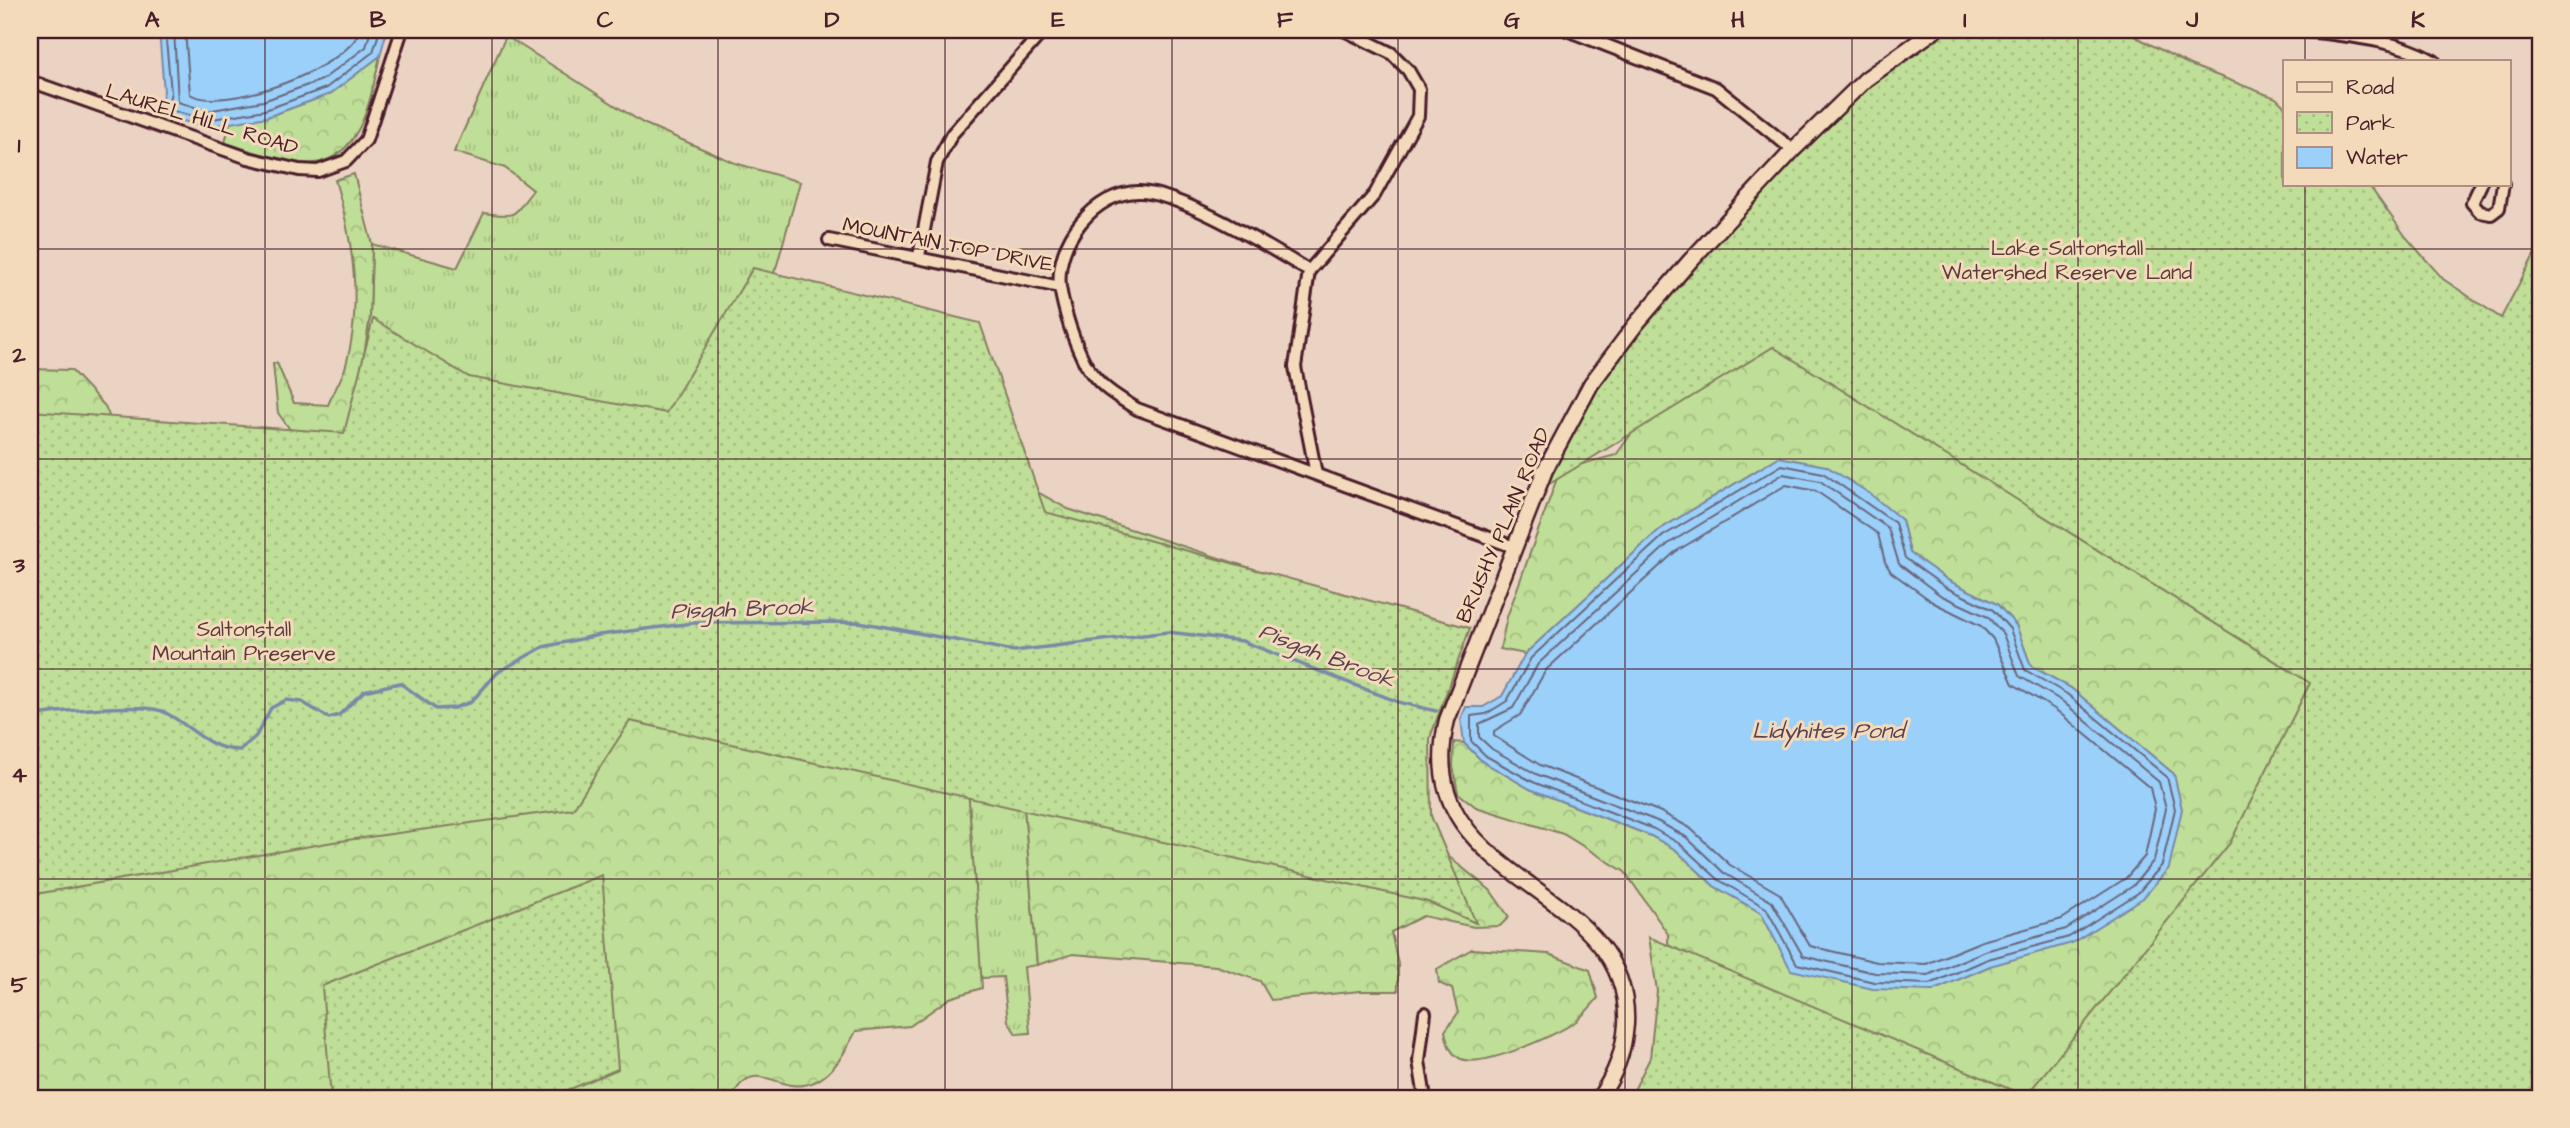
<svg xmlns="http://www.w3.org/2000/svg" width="2570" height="1128" font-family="'Architects Daughter',sans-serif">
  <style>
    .grass { fill: url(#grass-tufts); stroke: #847e61; stroke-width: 2 }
    .forest { fill: url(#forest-crowns); stroke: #847e61; stroke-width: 2 }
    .park { fill: url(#park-dots); stroke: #847e61; stroke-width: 2 }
    .water { fill: #9ad0f9; stroke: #7a89a7; stroke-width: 2 }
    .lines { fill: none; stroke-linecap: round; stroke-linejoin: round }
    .shore { stroke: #6a667d; stroke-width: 2 }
    .stream { stroke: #7a89a7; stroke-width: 3.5 }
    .minor-casing { stroke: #4a1f2b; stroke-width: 16 }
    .secondary-casing { stroke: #4a1f2b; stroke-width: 19 }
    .minor { stroke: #f2daba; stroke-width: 10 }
    .secondary { stroke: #f2daba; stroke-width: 14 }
    .grid { fill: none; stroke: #4a1f2b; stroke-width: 2; stroke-opacity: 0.55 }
    .labels { text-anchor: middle; stroke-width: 6; stroke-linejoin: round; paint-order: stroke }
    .street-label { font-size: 21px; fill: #4a1f2b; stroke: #f2daba }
    .park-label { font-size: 21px; fill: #5c3c3b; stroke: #f2daba }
    .water-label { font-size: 23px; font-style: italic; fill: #5a4254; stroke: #f2daba }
    .neatline { fill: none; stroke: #4a1f2b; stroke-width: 2.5 }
    .grid-label { font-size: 23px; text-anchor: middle; font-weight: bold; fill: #4a1f2b }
  </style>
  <defs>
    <pattern id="grass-tufts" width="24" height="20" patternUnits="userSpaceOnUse" patternTransform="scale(1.75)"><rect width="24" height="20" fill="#bfde97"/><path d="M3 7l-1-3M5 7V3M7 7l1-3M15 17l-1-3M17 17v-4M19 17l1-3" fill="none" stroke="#a6be82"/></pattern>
    <pattern id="forest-crowns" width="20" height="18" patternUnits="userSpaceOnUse" patternTransform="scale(1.75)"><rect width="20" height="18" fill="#bfde97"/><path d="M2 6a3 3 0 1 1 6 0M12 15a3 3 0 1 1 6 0" fill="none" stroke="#a6be82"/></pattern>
    <pattern id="park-dots" width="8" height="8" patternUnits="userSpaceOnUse" patternTransform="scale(1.75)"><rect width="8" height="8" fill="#bfde97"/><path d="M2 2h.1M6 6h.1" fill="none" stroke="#a6be82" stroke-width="1.8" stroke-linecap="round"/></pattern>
  </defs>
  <rect width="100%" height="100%" fill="#ead3c3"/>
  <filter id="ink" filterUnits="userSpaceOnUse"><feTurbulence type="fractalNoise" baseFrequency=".0143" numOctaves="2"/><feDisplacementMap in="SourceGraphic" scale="14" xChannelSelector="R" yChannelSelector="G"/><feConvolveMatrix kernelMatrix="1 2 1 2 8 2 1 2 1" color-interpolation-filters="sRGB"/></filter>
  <g filter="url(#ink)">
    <path class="grass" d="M506,36L643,123L735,163L800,182L777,265L701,449L359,388L370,317L372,244L457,268L484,213C519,217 511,218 533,190L505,168L454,152Z
      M959,657L1012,660L1037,965L1024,967L1030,1033L1016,1034L1008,1021L1003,977L981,978Z"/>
    <path class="forest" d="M2116,30L2285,184L2540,763L2022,1098L1670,1038L1668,934L1625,872L1563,834L1476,807L1458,793L1453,766L1454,742L1464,743L1482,761L1530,789L1651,836L1676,850L1714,886L1761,913L1792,970L1932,991L1990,966L2174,774L2071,688L2031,666L2016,625L1997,604L1949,581L1910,553L1902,520L1779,457L1659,530L1525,654L1500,649L1507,617L1560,470L1616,455L1755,263Z
      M380,56C371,95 363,156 315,163C293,167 248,149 225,143L230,122L267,117L330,94Z
      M354,174L372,244L370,317L359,387L1016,480L1068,509L1331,594L1421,730L1433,831L1448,856L1490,890L1509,917L1500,926L1474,927L1423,916L1391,932L1398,964V991H1360L1271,1000L1260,981L1216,966L1073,954L1037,965L1012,661L959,658L982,988L950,998L910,1026L856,1031C845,1052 831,1081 804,1085C777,1090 751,1056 732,1098H30V369L71,370L105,406L117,436L308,454L278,413L273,364L277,363L294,403L328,405C333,392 342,379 346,365C363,304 353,239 335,180Z
      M1472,949L1549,954L1590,970L1598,998C1591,1006 1583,1016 1575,1022C1555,1036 1483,1068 1461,1059C1450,1054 1447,1042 1445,1031L1458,1013L1452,989L1439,983L1437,969Z"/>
    <path class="park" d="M1949,30H2123L2190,65L2276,98L2285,107V184H2368L2406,237L2443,279L2501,318L2540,244V1098H1630L1650,1058L1657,991L1649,937L2026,1096L2230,843L2310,683L1773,347L1546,486L1598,388L1628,346L1701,259L1854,98Z
      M753,268L980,323L1045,512L1470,628L1430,738L1431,816L1476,923L1428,902L630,721L573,809L333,842L30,895V411L344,433L373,319L469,377L666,413Z
      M602,875L618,1069L549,1098H331L322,986Z"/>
    <path class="water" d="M159,30H387L380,56L330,94L267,117L206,127L168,117L159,107L164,92Z
      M1779,457L1826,466L1869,493L1902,520L1910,553L1949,581L1997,604L2016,625L2031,666L2071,688L2174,774L2182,809L2169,868L2143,898L2072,943L1990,966L1932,991L1873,989L1791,970L1761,913L1714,886L1676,850L1651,836L1530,789L1482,761L1464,743L1461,719L1466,707H1483L1502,696L1525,654L1659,530Z"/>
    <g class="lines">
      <path class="shore" d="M165,30L171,92L168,106L173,111L207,120L265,110L326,88L373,52L380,30
        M174,30L178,102L207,111L263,101L322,80L366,47L371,30
        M185,30L190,94C222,114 349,68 360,30
        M1782,465L1823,473L1895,523L1905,558L1945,587L1993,610L2010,629L2025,670L2067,694L2167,777L2175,809L2162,865L2138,893L2069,937L1988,959L1930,984L1874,982L1797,964L1766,908L1719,880L1680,844L1654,829L1533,782L1486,756L1471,741V716L1486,714L1507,701L1531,658L1663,536Z
        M1783,474L1820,481L1888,528L1899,564L1940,595L1988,617L2003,634L2019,676L2062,701L2159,782L2166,809L2154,860L2133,886L2066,929L1985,951L1928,975L1875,973L1803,956L1772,902L1724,873L1686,837L1657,821L1536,774L1492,749L1479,737V724L1513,708L1538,664L1668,544Z
        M1786,485L1816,491L1878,534L1885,562L1891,572L1934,603L1981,626L1993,639L2013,684L2056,710L2150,788L2155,809L2145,856L2126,878L2062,919L1982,941L1926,964L1877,962L1810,946L1780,894L1730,865L1690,828L1661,812L1540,765L1494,736V731L1520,715L1546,670L1675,552Z"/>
      <path class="stream" d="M30,717C53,711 144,702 164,712C191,725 207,750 240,750L256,736L271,708L286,700L302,702L329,718L339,715L364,691L400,683L436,709L454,708L471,702L498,672L543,647L599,635L693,623L859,622L1014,651L1168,632L1242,641L1398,702L1436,711"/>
      <g class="minor-casing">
        <path id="minor" d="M1567,30L1716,88L1793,150
          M2298,30C2343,36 2394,38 2434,61
          M30,81L248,158L299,170L318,171L346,161L366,140L402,30
          M2481,184L2472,203L2480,212L2491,214L2499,208L2503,184
          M829,240L1060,287
          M919,256L937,162L952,134L1044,30
          M1309,271C1273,249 1181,193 1140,192C1094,191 1055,243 1060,287C1064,312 1074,342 1085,363C1097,385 1116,396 1137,409L1514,547
          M1316,474L1295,367L1309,271L1375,194L1418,116L1419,89L1408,70L1391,53L1344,30
          M1425,1013L1419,1061L1425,1098"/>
      </g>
      <g class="secondary-casing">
        <path id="secondary" d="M1599,1098C1615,1076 1624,1052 1626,1024C1633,880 1406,886 1447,720L1545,470L1591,384L1636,324L1690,261L1793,150L1866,79L1935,30"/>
      </g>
      <use href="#minor" class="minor"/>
      <use href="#secondary" class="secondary"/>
    </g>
  </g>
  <path class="grid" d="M265,30V1098M492,30V1098M718,30V1098M945,30V1098M1172,30V1098M1398,30V1098M1625,30V1098M1852,30V1098M2078,30V1098M2305,30V61M2305,184V1098M30,249H2540M30,459H2540M30,669H2540M30,879H2540"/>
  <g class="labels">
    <g class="street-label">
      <text transform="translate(202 119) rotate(17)" y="7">LAUREL HILL ROAD</text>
      <text transform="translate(948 244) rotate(11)" y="7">MOUNTAIN TOP DRIVE</text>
      <text transform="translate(1503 525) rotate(-67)" y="7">BRUSHY PLAIN ROAD</text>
    </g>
    <g class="park-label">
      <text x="2067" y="255">Lake Saltonstall<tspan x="2067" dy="24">Watershed Reserve Land</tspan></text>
      <text x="244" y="636">Saltonstall<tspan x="244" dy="24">Mountain Preserve</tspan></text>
    </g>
    <g class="water-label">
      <text transform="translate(742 608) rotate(-2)" y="8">Pisgah Brook</text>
      <text transform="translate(1327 655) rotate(21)" y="8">Pisgah Brook</text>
      <text x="1828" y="738">Lidyhites Pond</text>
    </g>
  </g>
  <rect width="2570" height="1128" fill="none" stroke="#f2daba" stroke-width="77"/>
  <rect x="2283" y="60" width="228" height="126" fill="#f2daba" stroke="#af8f81" stroke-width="2"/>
  <rect x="2297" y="82" width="35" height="10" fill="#f2daba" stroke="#af8f81" stroke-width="2"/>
  <text x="2346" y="94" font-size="21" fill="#4a1f2b">Road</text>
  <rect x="2297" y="112" width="35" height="21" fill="url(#park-dots)" stroke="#af8f81" stroke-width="2"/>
  <text x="2346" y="130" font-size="21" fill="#4a1f2b">Park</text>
  <rect x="2297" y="147" width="35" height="21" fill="#9ad0f9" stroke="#af8f81" stroke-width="2"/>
  <text x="2346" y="164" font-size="21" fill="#4a1f2b">Water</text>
  <rect x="38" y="38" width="2494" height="1052" class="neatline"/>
  <g class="grid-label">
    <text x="152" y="27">A</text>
    <text x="378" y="27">B</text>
    <text x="605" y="27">C</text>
    <text x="832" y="27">D</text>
    <text x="1058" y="27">E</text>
    <text x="1285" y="27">F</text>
    <text x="1512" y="27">G</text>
    <text x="1738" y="27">H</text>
    <text x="1965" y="27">I</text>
    <text x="2192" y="27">J</text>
    <text x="2418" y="27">K</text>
    <text x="19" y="152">1</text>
    <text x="19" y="362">2</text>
    <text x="19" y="572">3</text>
    <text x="19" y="782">4</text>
    <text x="19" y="992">5</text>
  </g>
</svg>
